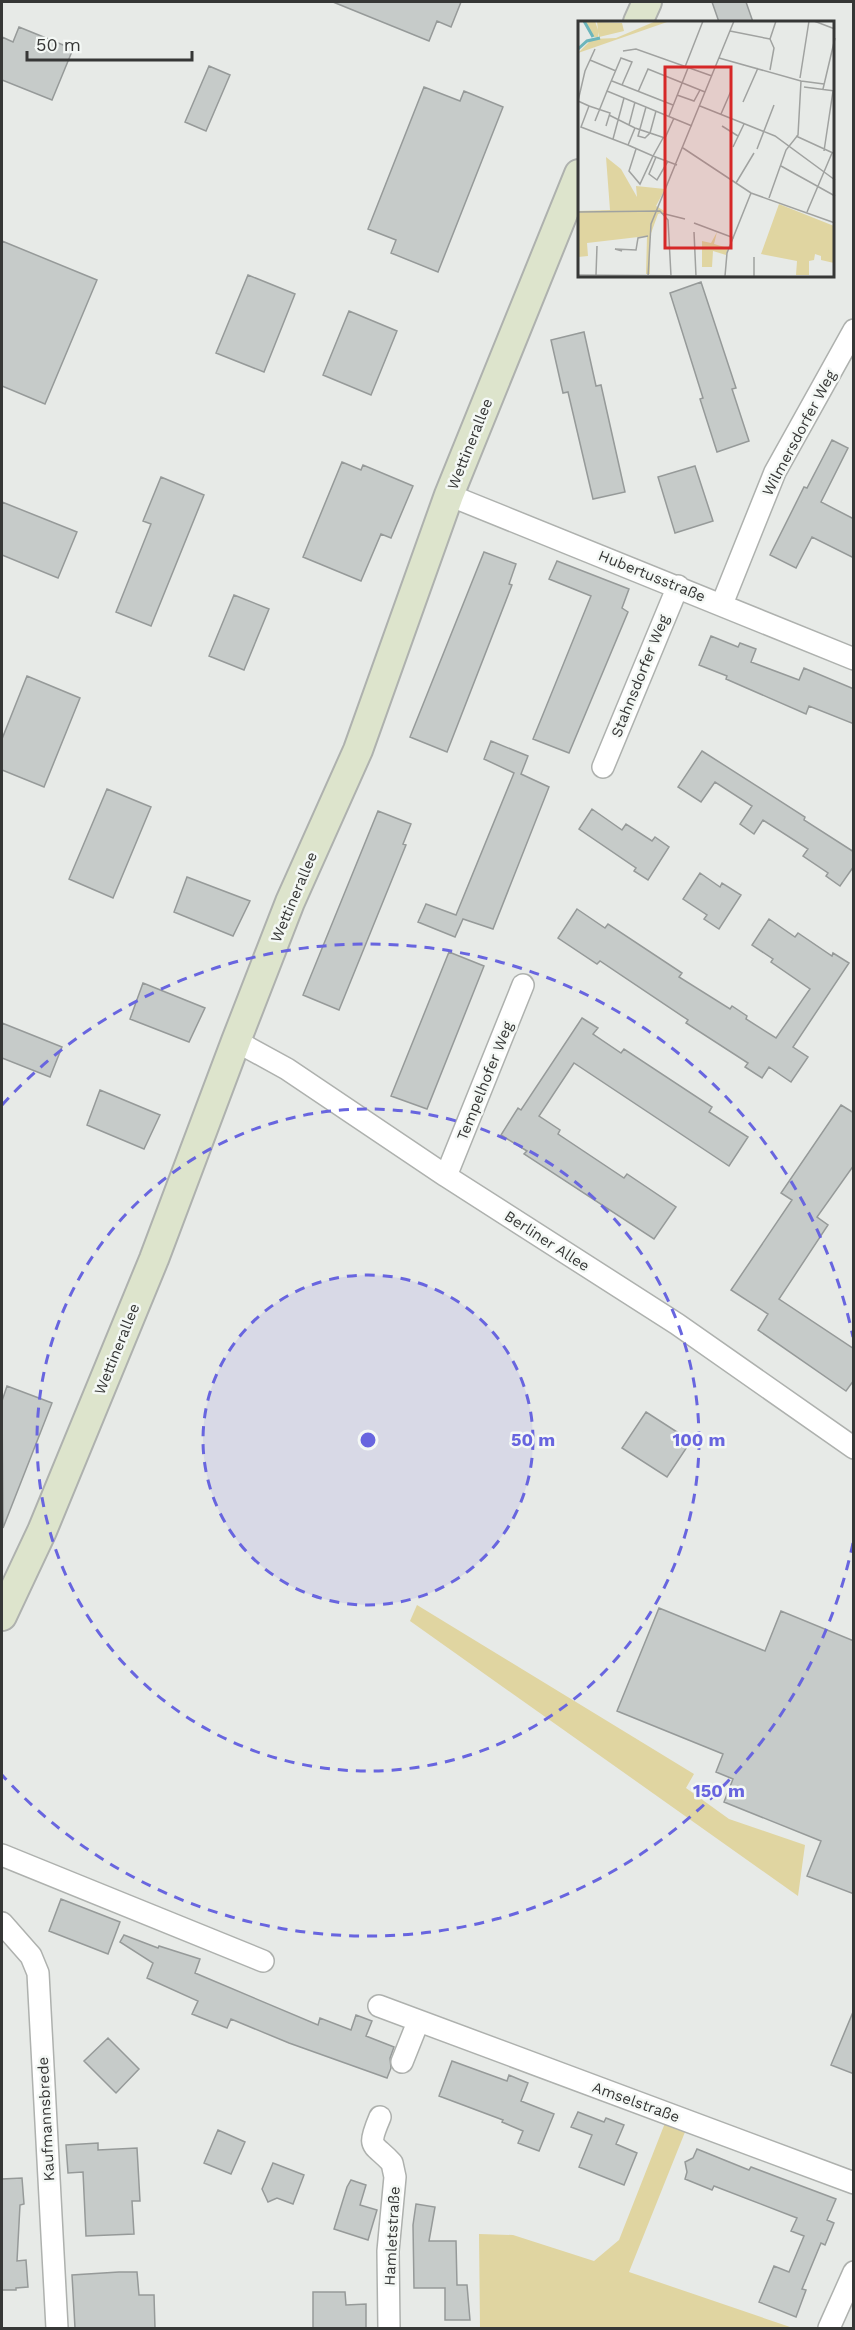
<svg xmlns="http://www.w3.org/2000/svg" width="855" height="2330" font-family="'Work Sans',sans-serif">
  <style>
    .green { fill: #e0d5a1 }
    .building { fill: #c6cbc9; stroke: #969a99; stroke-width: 1.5 }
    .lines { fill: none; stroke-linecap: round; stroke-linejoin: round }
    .street-casing { stroke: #aeb1ae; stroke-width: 24 }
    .secondary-casing { stroke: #aeb1ae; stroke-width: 32 }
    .street { stroke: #fff; stroke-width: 21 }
    .secondary { stroke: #dde4cc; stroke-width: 28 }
    .ring { fill: none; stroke: #6865df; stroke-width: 3; stroke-dasharray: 10 8 }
    .labels { text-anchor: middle; stroke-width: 5; stroke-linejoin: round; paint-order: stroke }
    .street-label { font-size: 15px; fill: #363736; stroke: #f4f8f5 }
    .inset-river { fill: none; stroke: #6cb5bb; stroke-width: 3 }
    .inset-road { fill: none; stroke: #a0a2a0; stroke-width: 1.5 }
    .view { fill: #d62828; fill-opacity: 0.15; stroke: #d62828; stroke-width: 3 }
    .inset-edge { fill: none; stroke: #363736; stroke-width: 3 }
    .centre { fill: #6865df; stroke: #f4f8f5; stroke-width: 3 }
    .ring-label { font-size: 18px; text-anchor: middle; font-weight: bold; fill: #6865df; stroke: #f4f8f5; stroke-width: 5; stroke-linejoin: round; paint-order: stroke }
  </style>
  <rect width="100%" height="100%" fill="#e7eae7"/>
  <path class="green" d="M417,1605L694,1774L686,1788L729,1819L805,1845L798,1896L410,1621Z
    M665,2123L685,2132L629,2272L793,2328H480L479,2234L513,2235L594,2261L619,2240Z"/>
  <path class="building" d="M333,2H461L451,27L437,21L429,41Z
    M712,2H746L753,22H719Z
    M19,27L73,49L52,100L2,80V37L13,42Z
    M209,66L230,75L206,131L185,122Z
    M424,87L460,101L464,91L503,107L438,272L391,253L396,240L368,229Z
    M2,241L97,280L45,404L2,386Z
    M248,275L295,294L264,372L216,353Z
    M701,282L736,388L732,389L749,441L717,452L700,399L703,398L670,293Z
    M349,311L397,331L371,395L323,375Z
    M584,332L596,386L601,385L625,492L593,499L568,392L563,393L551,340Z
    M832,440L848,448L821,502L854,519V558L812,537L796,568L770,555L804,487L807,488Z
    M342,462L361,470L363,465L413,486L391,538L381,534L361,581L303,557Z
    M695,466L713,521L675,533L658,477Z
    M161,477L204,495L151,626L116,612L151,524L143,521Z
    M2,502L77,532L58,578L2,555Z
    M484,552L516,564L509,584L512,585L447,752L410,737Z
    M557,561L629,589L622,608L628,612L569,753L533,739L591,596L549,579Z
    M234,595L269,609L244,670L209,656Z
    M711,636L738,647L740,643L756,649L751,662L799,680L804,668L854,689V724L809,706L806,714L726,679L727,676L699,665Z
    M27,676L80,698L44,787L2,770V739Z
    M491,741L528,756L521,774L549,787L493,929L463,919L455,937L418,922L426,904L456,915L514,773L484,759Z
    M702,751L805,817L804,820L854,852V866L840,886L826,876L828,873L803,856L808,849L763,820L754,834L740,824L752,806L715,782L701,802L678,787Z
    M107,789L151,807L113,898L69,879Z
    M592,809L622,830L626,824L652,841L655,837L669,847L648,880L634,871L636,868L579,829Z
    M378,811L411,824L403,844L406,845L339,1010L303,995Z
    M700,873L720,887L722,883L741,895L719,929L704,919L707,915L683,899Z
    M187,877L250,901L233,936L174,912Z
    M577,909L605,928L608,924L682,973L679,977L730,1009L732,1006L747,1016L746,1019L776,1038L810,989L771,962L773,959L752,945L769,919L795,937L798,933L832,956L833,953L849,963L793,1047L808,1057L791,1082L769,1067L762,1078L745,1067L748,1063L686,1023L688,1020L600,961L597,964L558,938Z
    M449,952L484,966L427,1109L391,1096Z
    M143,983L205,1008L189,1042L130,1019Z
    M582,1018L598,1028L593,1034L621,1053L624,1049L712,1107L709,1112L748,1137L729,1166L574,1063L539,1116L560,1130L558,1134L624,1178L627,1174L676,1207L654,1239L524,1154L527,1151L501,1135L518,1108L521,1110Z
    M2,1023L62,1047L50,1077L2,1058Z
    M100,1090L160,1115L144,1149L87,1125Z
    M841,1105L854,1113V1165L817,1217L828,1225L779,1299L854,1349V1380L846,1391L758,1330L768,1314L731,1290L792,1200L781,1193Z
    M7,1386L52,1403L3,1528L2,1401Z
    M646,1412L691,1441L667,1477L622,1448Z
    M659,1608L765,1651L781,1611L854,1641V1894L807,1876L821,1841L724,1802L733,1779L716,1772L723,1754L617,1711Z
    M61,1899L120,1922L108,1954L49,1931Z
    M124,1935L158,1948L159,1946L200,1959L195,1973L318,2025L320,2018L351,2030L356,2015L372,2021L366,2036L394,2047L390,2058L391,2068L387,2078L289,2043L231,2019L227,2028L192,2014L198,2001L147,1978L153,1963L120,1942Z
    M853,2012H854V2074L831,2065Z
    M108,2038L139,2069L116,2093L84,2061Z
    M452,2061L507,2081L509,2075L528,2083L521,2101L554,2114L539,2151L518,2143L523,2131L502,2122L503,2120L439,2096Z
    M578,2112L604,2122L606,2118L624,2125L616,2144L637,2153L624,2185L579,2167L592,2135L571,2127Z
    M218,2130L245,2142L231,2174L204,2163Z
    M98,2143V2150L137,2148L140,2201H132L134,2234L86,2236L83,2172L68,2173L66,2145Z
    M697,2149L749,2170L751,2167L836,2199L827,2220L834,2223L825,2245L821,2243L802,2289L806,2290L796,2317L759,2302L774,2266L789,2272L804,2236L791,2231L797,2218L714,2186L712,2190L685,2179L687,2172L685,2162L693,2158Z
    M273,2163L304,2175L293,2204L277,2198L268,2202L262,2189Z
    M22,2178L24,2204L20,2205L17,2261L26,2260L28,2287L16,2288V2290H2V2179Z
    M351,2180L366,2185L360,2205L377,2210L368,2240L334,2229L347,2187Z
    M416,2204L435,2207L429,2241H456L457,2285H467L470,2320H445V2288H414L413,2225Z
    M119,2272H137L139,2295H154L155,2328H75L72,2275Z
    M313,2292H345L346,2305L366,2304V2328H313Z"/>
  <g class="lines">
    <g class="street-casing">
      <path id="street" d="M449,495L854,659
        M722,604L775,472L854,330
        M603,767L678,586
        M236,1041L287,1069L446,1176L677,1324L854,1448
        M446,1176L523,985
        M2,1855L263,1961
        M2,1923L31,1956L38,1973L57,2328
        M379,2006L854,2183
        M402,2062L418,2022
        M380,2117C366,2150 373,2142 392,2163L395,2177L388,2251L389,2328
        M829,2328L854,2272"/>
    </g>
    <g class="secondary-casing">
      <path id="secondary" d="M638,22L647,2
        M2,1616L42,1531L154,1259L236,1041L290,902L358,750L449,495L579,174"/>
    </g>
    <use href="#street" class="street"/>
    <use href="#secondary" class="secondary"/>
  </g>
  <circle cx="368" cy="1440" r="165" fill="#6865df" fill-opacity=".12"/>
  <g class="ring">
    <circle cx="368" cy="1440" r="165"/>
    <circle cx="368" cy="1440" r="331"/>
    <path d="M853 1543A496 496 0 0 1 2 1775M2 1105A496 496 0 0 1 853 1337"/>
  </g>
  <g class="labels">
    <g class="street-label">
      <text transform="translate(799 433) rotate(-62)" y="5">Wilmersdorfer Weg</text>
      <text transform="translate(470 444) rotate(-68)" y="5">Wettinerallee</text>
      <text transform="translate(652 576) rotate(22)" y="5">Hubertusstraße</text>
      <text transform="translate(640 676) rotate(-68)" y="5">Stahnsdorfer Weg</text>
      <text transform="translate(294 897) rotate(-67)" y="5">Wettinerallee</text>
      <text transform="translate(485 1081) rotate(-68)" y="5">Tempelhofer Weg</text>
      <text transform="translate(547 1241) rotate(33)" y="5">Berliner Allee</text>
      <text transform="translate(117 1349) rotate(-68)" y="5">Wettinerallee</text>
      <text transform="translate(636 2102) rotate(20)" y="5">Amselstraße</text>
      <text transform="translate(46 2119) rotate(-93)" y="5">Kaufmannsbrede</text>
      <text transform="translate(392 2236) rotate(-87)" y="5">Hamletstraße</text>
    </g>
  </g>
  <g transform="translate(578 21)">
    <rect width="256" height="256" fill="#e7eae7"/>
    <path d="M7,0H17L20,9L19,1L44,2L46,10L21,16V11L20,16H15ZM78,0H92L0,32L14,18L38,17ZM28,136L43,148L59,176L58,165L87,168L78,185L88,191L80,193L72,215V253H68L69,215L9,222L10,235L0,236V190L32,189ZM201,183L256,205V242L243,239V235L237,233L236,239L231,240V254H218L219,240L183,233ZM139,211L136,223L150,227L148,234L135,230L134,246H124V220L133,222Z" fill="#e0d5a1"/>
    <path class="inset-river" d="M6,0L15,16M0,28L9,20L22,17"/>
    <path class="inset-road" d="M236,0L257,8M152,10L192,18M17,28L7,50L0,80L11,85L3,106L50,124M45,30L58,28L134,55M141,37L223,60M12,39L38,50M107,46L125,0M192,49L196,27L192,18L198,0M222,57L231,0M34,60L95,84M223,60L246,63M226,66L257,70M245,68L257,17M29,70L43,37L54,41L44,64M60,71L70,48L127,71M99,74L116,80L122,69M165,81L180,47M11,85L32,92L28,105M122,85L197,115L257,159M68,86L60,115L67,117L72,112L78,90M143,93L153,70M31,94L57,107M91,95L110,47M17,100L29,70L114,105M51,104L57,81M144,105L160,115M218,115L255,132M85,117L75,135L50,124L57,107L87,117L96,97M35,118L46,77M155,126L166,103M105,127L173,172L257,202M58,128L51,150L62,163L75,135L99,144M179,128L196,84M246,130L255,70M78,136L71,153L79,159L90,140M203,145L257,175M158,162L176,132M191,177L208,129L220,114L223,60M0,191L82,190L90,199L93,255M229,191L254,132M83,192L107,198M116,202L156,217M116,211L118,255M44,230L37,228L58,229L60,217L70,215M0,254L241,256M18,254L19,225M147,255L149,232L173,172M70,256L73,203L156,0M176,256V236"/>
    <path class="view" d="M87,46H153V227H87Z"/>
    <rect width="256" height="256" class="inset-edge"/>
  </g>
  <circle cx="368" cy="1440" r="9" class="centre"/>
  <g class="ring-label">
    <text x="533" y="1446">50 m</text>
    <text x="699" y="1446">100 m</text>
    <text x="719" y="1797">150 m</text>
  </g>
  <rect width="855" height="2330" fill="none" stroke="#363736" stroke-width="6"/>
  <path d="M27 51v9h165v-9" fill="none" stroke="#363736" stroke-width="3"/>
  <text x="36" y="51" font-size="18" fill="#363736" stroke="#f4f8f5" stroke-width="4.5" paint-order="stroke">50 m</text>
</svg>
